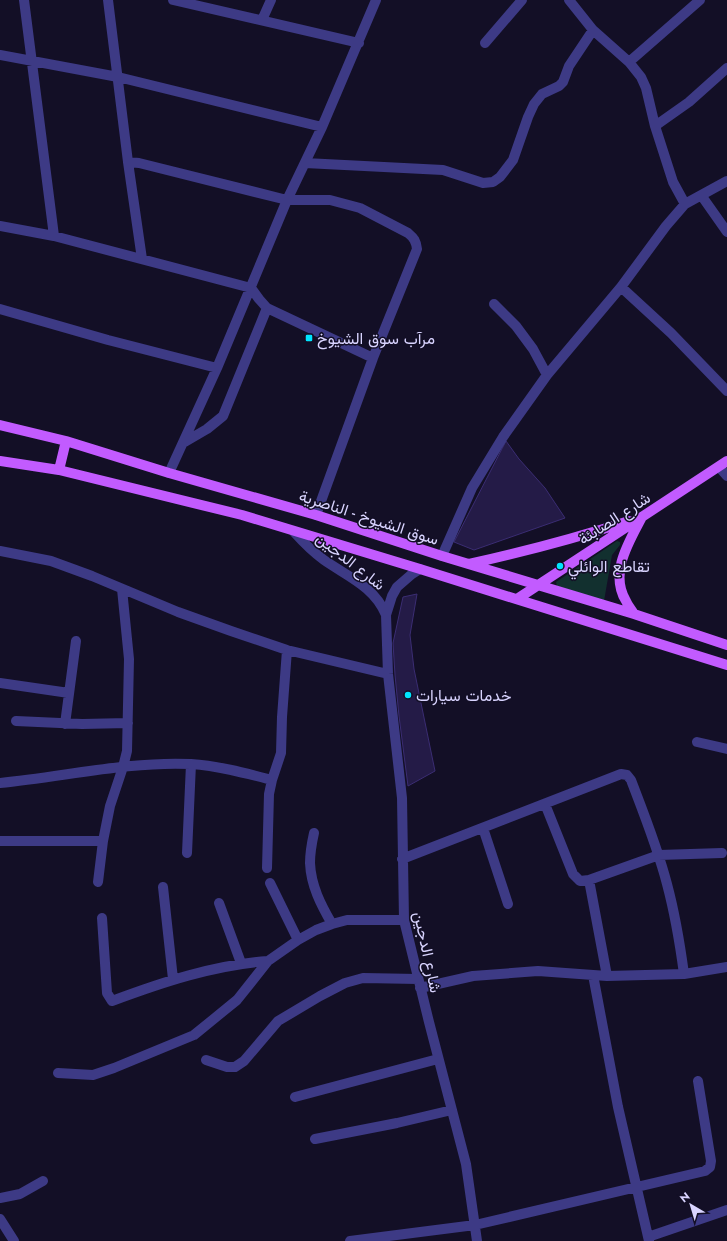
<svg xmlns="http://www.w3.org/2000/svg" width="727" height="1241" font-family="Jost,Vazirmatn,sans-serif">
  <style>
    .green { fill: #12302f }
    .building { fill: #241b47; stroke: #3b2d73 }
    .lines { fill: none; stroke-linecap: round; stroke-linejoin: round }
    .minor { stroke: #3d3a85; stroke-width: 10 }
    .major { stroke: #c25bff; stroke-width: 10 }
    .poi-dot { fill: #00e5ff; stroke: #130f26; stroke-width: 1.5 }
    .labels { text-anchor: middle; stroke-width: 3; stroke-linejoin: round; paint-order: stroke }
    .poi-label { font-size: 16px; fill: #d9d4ff; stroke: #130f26; text-anchor: start }
    .street-label { font-size: 16px; fill: #d9d4ff; stroke: #130f26 }
  </style>
  <rect width="100%" height="100%" fill="#130f26"/>
  <path class="green" d="M617,541L620,542V545L612,555L604,601L557,586L556,582Z"/>
  <path class="building" d="M506,441L519,459L545,488L565,518L474,550L454,542Z
    M417,594L410,635L414,669L435,771L408,786L399,716L395,675L393,643L403,597Z"/>
  <g class="lines">
    <path class="minor" d="M24,0L54,236
      M108,0L128,162L139,163L287,200H330L360,208L408,233C414,238 416,241 417,249L373,358L316,515
      M173,0L359,43
      M569,0L593,30L629,62L641,77L646,88L655,126L673,182L685,204
      M262,20L271,0
      M485,43L522,0
      M0,55L118,77L322,127
      M629,62L700,0
      M655,126L689,102L727,68
      M128,162L142,259
      M305,163L443,170L483,183L493,182L500,177L513,160L528,117L534,104L542,94L559,86L563,82L569,66L593,30
      M701,195L727,232
      M0,226L54,236L251,288L259,299L267,308L373,358
      M621,287L671,333L727,391
      M494,304L516,326L533,349L547,375
      M0,309L108,340L217,368
      M183,443L207,429L223,416L267,308
      M719,467L727,476
      M169,473L217,368L287,200L322,127L376,0
      M294,532C303,542 313,552 324,560C347,576 375,587 386,615
      M0,551L51,561L92,576L178,612L231,631L287,650L388,674
      M442,556L472,488L503,437L547,375L621,287L666,226L685,204L727,181
      M420,569L412,574L397,587L392,596L386,615L388,674L402,798L404,920L429,1022L466,1164L477,1241
      M0,683L69,693
      M16,721L82,724L128,723
      M65,724L76,641
      M697,742L727,749
      M0,783C63,777 128,761 191,764C219,766 245,773 272,780
      M545,804L573,874L580,881L589,880L659,855L722,853
      M483,828L508,904
      M314,833C312,842 310,853 310,863C311,886 321,905 332,924
      M0,841H103
      M187,853L191,764
      M402,859L621,774L627,775L631,780C644,814 658,849 667,884C675,914 680,944 684,974
      M267,868L269,794L272,780L281,753L282,717L287,650
      M589,880L607,976
      M98,882L103,841L110,806L123,767L127,751L129,659L122,589
      M270,883L298,940
      M163,887L173,979
      M219,903L241,963
      M102,918L107,993L112,1001C163,982 214,965 268,961
      M593,975L618,1107L649,1241
      M420,988L473,976L538,971L607,976L684,974L727,967
      M206,1060L227,1067H235L244,1061L278,1021L320,996L345,983L363,978L418,979
      M58,1073L93,1075L114,1068L194,1035L237,1000L268,961L298,940L316,930L332,924L347,920H404
      M295,1097L438,1059
      M315,1139L397,1123L452,1110
      M0,1198L20,1194L43,1181
      M0,1219L14,1241
      M648,1237L727,1210
      M350,1241L475,1225L705,1171L710,1167L711,1161L698,1081"/>
    <path class="major" d="M0,425L66,441L169,473L316,515L442,556L634,614L727,645
      M0,461L59,470L242,515L420,569L727,665
      M59,470L66,441
      M469,564C523,552 576,538 629,521
      M517,599L727,461
      M634,614C632,610 628,606 626,601C609,573 629,542 642,517"/>
  </g>
  <g class="poi-dot">
    <rect x="305" y="334" width="8" height="8" rx="2"/>
    <circle cx="560" cy="566" r="4"/>
    <circle cx="408" cy="695" r="4"/>
  </g>
  <g class="labels">
    <g class="poi-label">
      <text x="317" y="344">مرآب سوق الشيوخ</text>
      <text x="568" y="572">تقاطع الوائلي</text>
      <text x="416" y="701">خدمات سيارات</text>
    </g>
    <g class="street-label">
      <text transform="translate(369 517) rotate(18)" y="6">سوق الشيوخ - الناصرية</text>
      <text transform="translate(614 518) rotate(-33)" y="6">شارع الصابئة</text>
      <text transform="translate(351 561) rotate(38)" y="6">شارع الدجين</text>
      <text transform="translate(428 952) rotate(78)" y="6">شارع الدجين</text>
    </g>
  </g>
  <g transform="translate(691 1205) rotate(322)" stroke="#130f26" stroke-width="3" paint-order="stroke">
  <path d="M0-3L7 15L0 10L-7 15Z" fill="#d9d4ff"/>
  <text y="-6" font-size="11" font-weight="bold" text-anchor="middle" fill="#d9d4ff">N</text>
  </g>
</svg>
